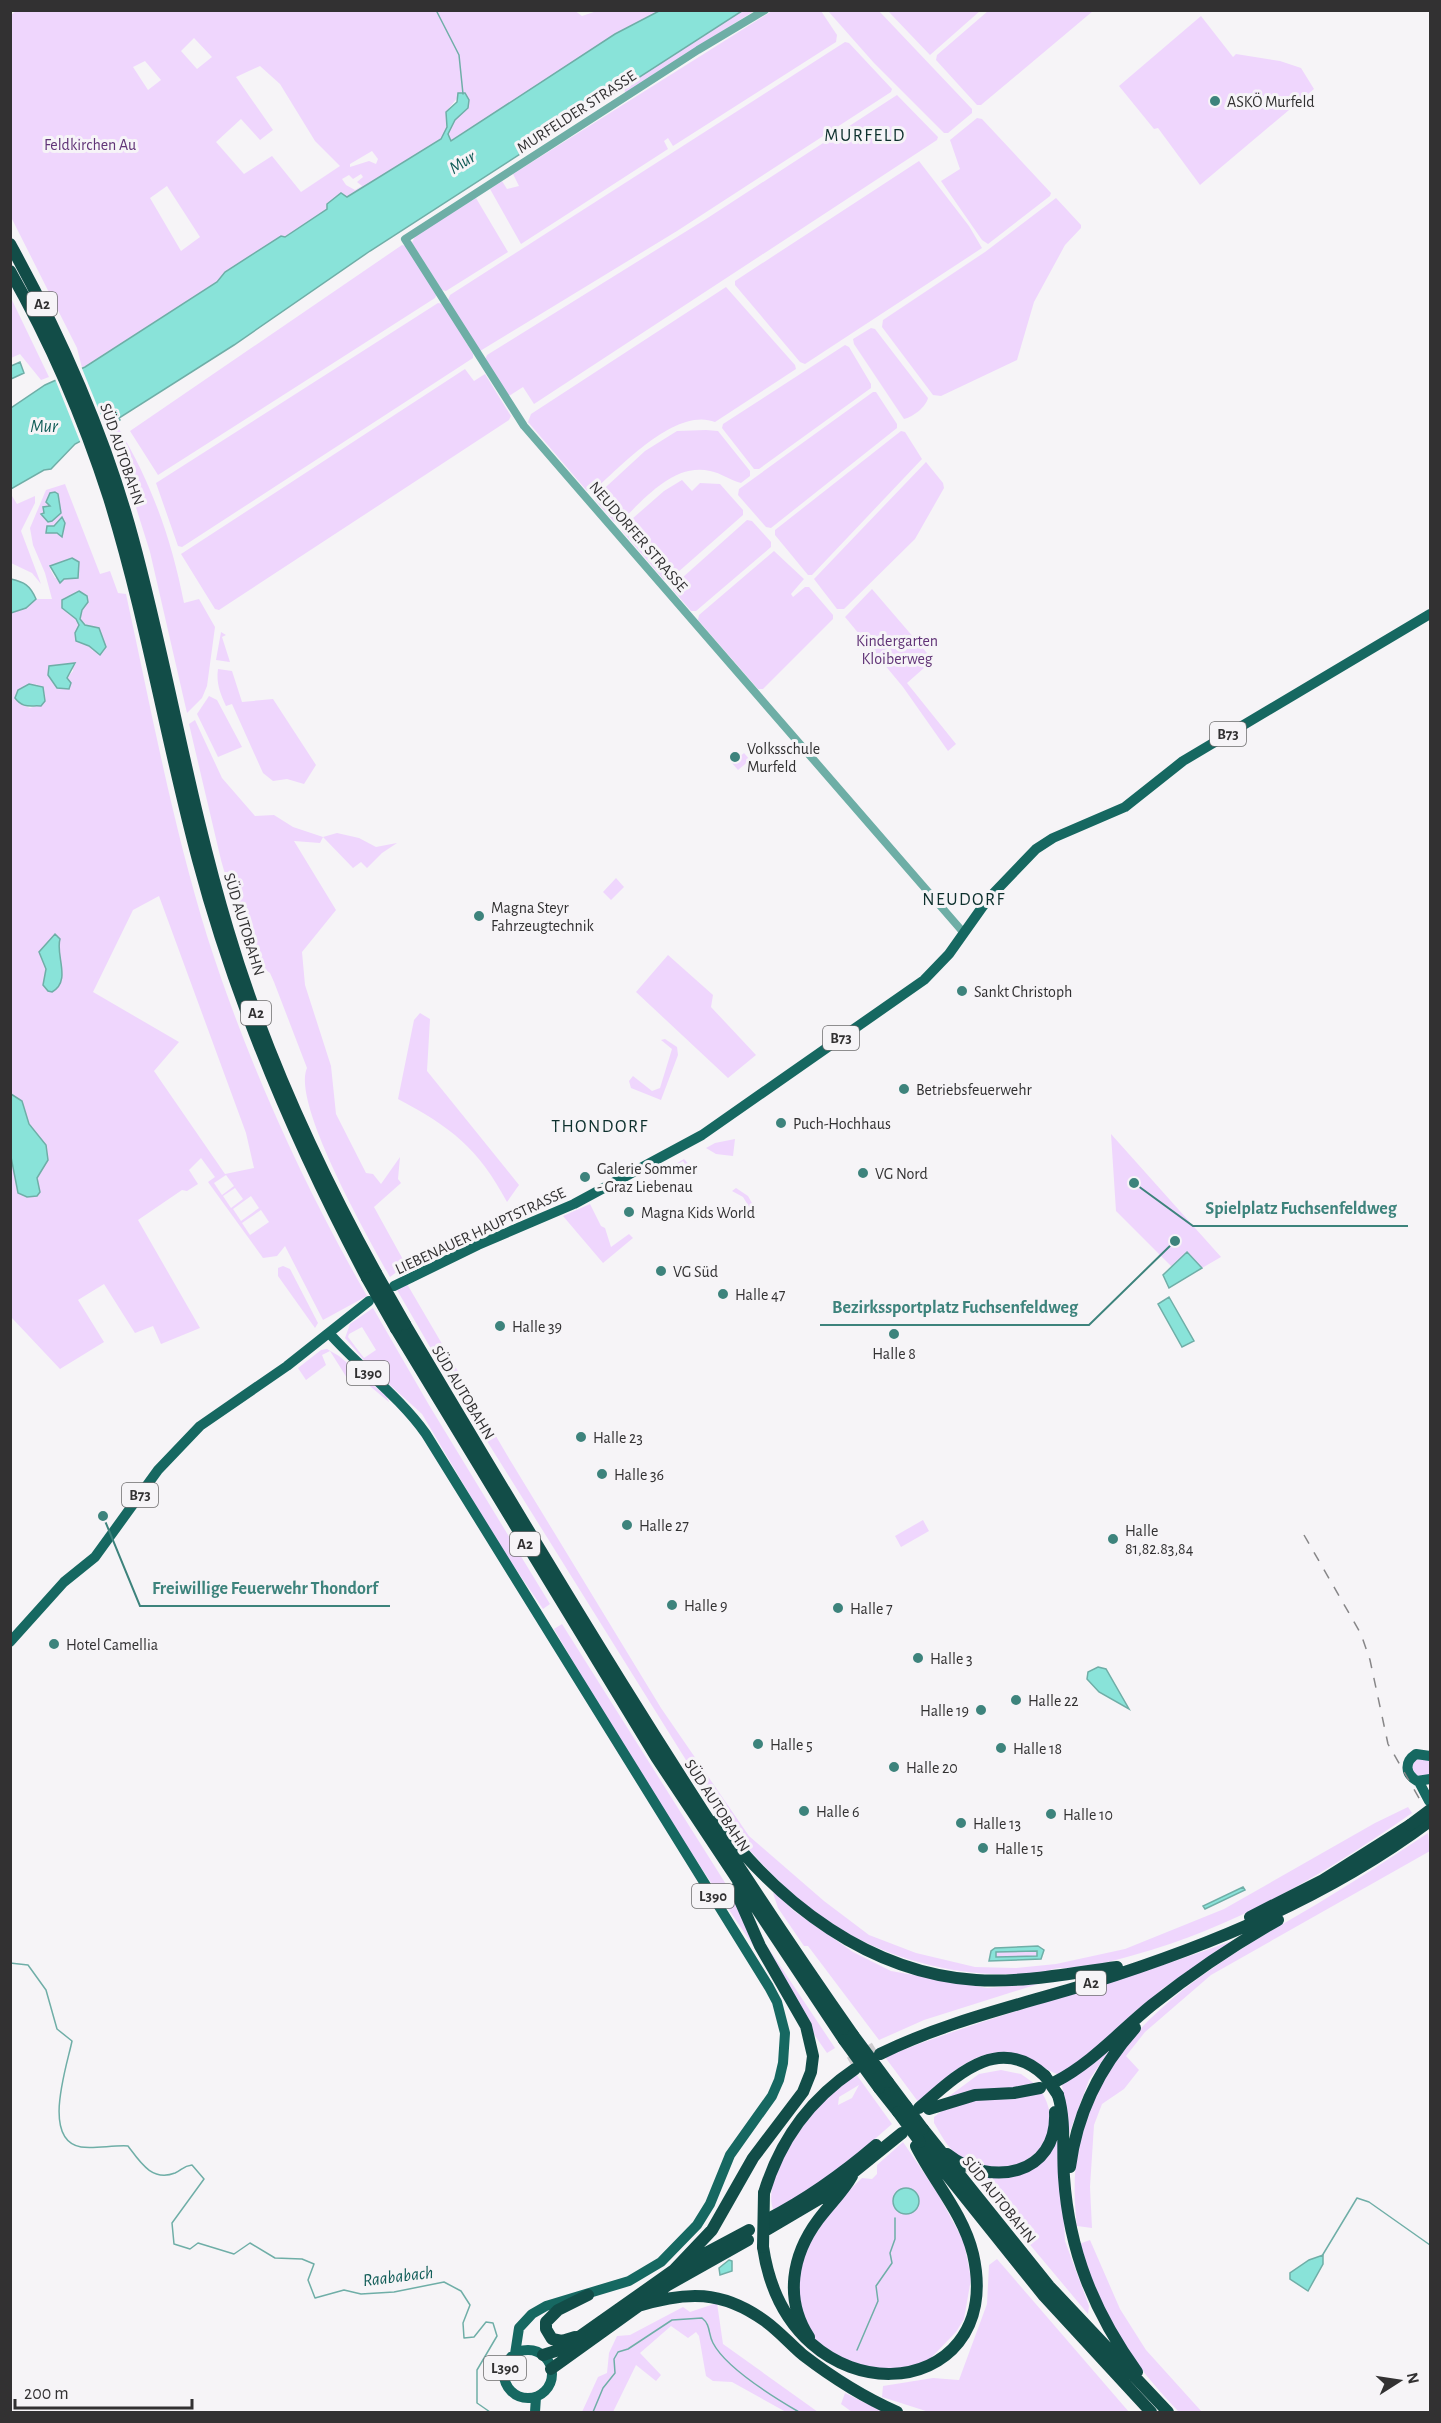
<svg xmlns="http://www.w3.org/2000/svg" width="1441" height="2423" font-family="'Alegreya Sans',sans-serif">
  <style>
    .green { fill: #efd6fd; fill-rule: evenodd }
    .water { fill: #89e3d9; stroke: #6faea7; stroke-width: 1.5; fill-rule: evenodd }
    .pier { fill: #f6f4f7 }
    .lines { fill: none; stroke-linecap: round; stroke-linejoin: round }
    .stream { stroke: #6faea7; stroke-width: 1.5 }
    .highway-tunnel { stroke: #cfcdd0; stroke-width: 12; stroke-dasharray: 12 6; stroke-linecap: butt }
    .minor { stroke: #6eaea6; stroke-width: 8 }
    .major { stroke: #166861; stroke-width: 10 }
    .highway { stroke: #124d48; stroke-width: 12 }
    .rail { stroke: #878688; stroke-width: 1.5; stroke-dasharray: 10 10; stroke-linecap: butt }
    .highway-bridge { stroke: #124d48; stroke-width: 12 }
    .poi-dot { fill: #3d837c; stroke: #f6f4f7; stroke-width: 2 }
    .labels { text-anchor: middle; stroke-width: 6; stroke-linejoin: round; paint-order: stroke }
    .shield { fill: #f6f4f7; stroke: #6d6c6d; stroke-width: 1.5 }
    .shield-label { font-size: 15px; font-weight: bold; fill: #323132 }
    .poi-label { font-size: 16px; fill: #323132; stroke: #f6f4f7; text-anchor: start }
    .street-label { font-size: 16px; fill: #323132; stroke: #f6f4f7 }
    .park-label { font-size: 16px; fill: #613477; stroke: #f6f4f7 }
    .neighbourhood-label { font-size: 18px; letter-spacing: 1.5px; fill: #0d302d; stroke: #f6f4f7 }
    .water-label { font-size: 18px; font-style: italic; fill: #105c57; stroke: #f6f4f7 }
    .leader { fill: none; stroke: #3d837c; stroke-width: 2 }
    .callout-dot { fill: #3d837c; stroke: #f6f4f7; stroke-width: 2 }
    .callout-label { font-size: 18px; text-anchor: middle; font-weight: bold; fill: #3d837c; stroke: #f6f4f7; stroke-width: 6; stroke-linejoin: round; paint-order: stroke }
  </style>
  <rect width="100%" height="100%" fill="#f6f4f7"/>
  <path class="green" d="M574,10L582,16L597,11H659L615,34L451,141L448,134L455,120L458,97L449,108L447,127L441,139L285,237H281L217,282L82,368L77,348L11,217L10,16L16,11ZM194,38L212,57L197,69L181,51ZM145,61L161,80L148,90L133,67ZM260,66L280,84L315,141L340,166L301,192L272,156L244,174L216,142L241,119L260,140L273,130L236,77ZM372,151L378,159L376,164L369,161L350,167V164ZM361,174L363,177L357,182L362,186L355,190L346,185L342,179L349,175L353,179ZM167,186L200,237L181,251L150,198Z
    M742,11H754L625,93L624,85Z
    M772,11H821L837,35L836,42L673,146L668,138L664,141L668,149L521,244L490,189L502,181L507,189L519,186L513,174Z
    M828,11H879L972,109V113L948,133H944L874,63Z
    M888,11H980L930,55Z
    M988,11V10L1093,11L981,105H977L936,60L937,55Z
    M1201,16L1233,57L1236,54L1280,61L1301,68L1314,89L1200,185L1158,128L1154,129L1119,86Z
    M845,42L849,43L892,89L891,92L677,231L480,351L448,300L450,295Z
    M897,95L938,137L937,140L534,404L523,387L509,396L485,360L487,355L706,219Z
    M977,118L982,119L1051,193L1050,196L988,244L982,240L941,181L960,169L950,140Z
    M919,161L969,226L982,248L805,364L800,362L735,285V281Z
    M476,198L508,252L446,291L442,290L412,243L415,236Z
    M1056,198L1081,225V228L1065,245L1034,302L1017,360L941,396L933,395L882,327L883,320L985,252Z
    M402,245L406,246L437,294L435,298L158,475L130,431Z
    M726,287L795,365L796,369L715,422C676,406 619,468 593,491H587L528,422L531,414Z
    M11,298L49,377L41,380L20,354L11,358Z
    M438,303L443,304L473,354V358L182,547L178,546L156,483Z
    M871,328L875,329L928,398C926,407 913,417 904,419L854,344L853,339Z
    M845,345L849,347L871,384V388L759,469H754L722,428L723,424Z
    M465,369L474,381L485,374L511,416L509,420L219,610L215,609L181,554Z
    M873,392H876L897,424V428L771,528L766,527L738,495L739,489Z
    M119,429C152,484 172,541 184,603L199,599L215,627L207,686L202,698L187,713L150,552L118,450L108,433Z
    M706,430L718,431L750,471V476L741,483C730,480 721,473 710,471C673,463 645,499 620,522H614L595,500V497L645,451L677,431Z
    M901,431L905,432L922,459L812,575H808L775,535V530Z
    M926,462L943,483L944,488L915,539L844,609H837L814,579Z
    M682,480L692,491L700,483L720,484L743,510V515L669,580H664L622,531L624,526L664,491Z
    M65,484L100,574L110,571L118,593L126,594C151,709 173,827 208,939C248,1063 302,1183 367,1296L323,1320L285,1246L277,1256L263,1258L208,1182L215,1177L201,1158L189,1170L198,1184L187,1191L182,1190L138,1220L200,1328L161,1344L153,1326L135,1333L104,1284L78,1300L104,1342L60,1369L11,1317V613L27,608L36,599H52L45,573L33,545L30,528L46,490ZM50,493H58L61,513L52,521L45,514L50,506L46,502ZM59,562L79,564L78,578H55L50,569ZM82,609L80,619L90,628L93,651L89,646L76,641L75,633L79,626L76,619L67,613ZM73,663V671L67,678L71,683L49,666ZM37,684L39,705L30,708L19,703ZM159,896L246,1133L254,1168L225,1174L154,1071L179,1042L93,992L133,910ZM226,1175L234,1186L222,1195L214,1183ZM235,1188L243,1199L231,1208L223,1196ZM251,1196L259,1208L241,1221L233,1209ZM261,1210L269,1222L250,1235L242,1223Z
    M12,496L17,504L35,496V503L21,531L41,584L32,573L11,563Z
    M747,520L752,521L771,542V547L696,611H691L673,590V586Z
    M774,551L804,579L791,594L793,597L805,587H809L833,615V619L763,689H758L698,620L699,615Z
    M872,589L933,660L907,683L956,744L948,751L903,687L845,617Z
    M221,632L226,635L222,637L230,662L216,660Z
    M218,669L232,671L242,702L273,699L316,765L304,784L287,779L273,781L263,773L232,704L226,706C220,693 216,683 218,669Z
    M209,696L217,700L242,747L218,757L197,714Z
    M195,720L222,778L255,816L274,815L293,827L323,837L337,833L359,838L376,847L397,843L382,853L367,868L361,862L353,868L323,837L320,843L294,841L336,910L302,952L305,985L331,1066L336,1114L366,1173L373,1174L381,1184L400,1157L398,1179L401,1183L374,1207L406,1265L390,1277C370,1241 291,1103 307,1068L274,982L270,973L253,960L245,944L221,860L189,724Z
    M744,753L750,760L738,770L732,763Z
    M616,878L624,887L611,900L603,892Z
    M668,955L713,995L711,1007L756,1055L728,1078L636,992Z
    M420,1013L430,1019L427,1071L519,1185L507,1202C478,1148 451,1127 398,1099L414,1020Z
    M665,1039L677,1047L678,1055L661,1100L631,1088L629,1081L633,1076L652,1091L660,1088L672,1049L661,1040Z
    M1111,1134L1221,1257L1202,1268L1187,1252L1172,1267L1116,1211Z
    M735,1139L733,1156L716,1154L706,1148L715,1143Z
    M684,1159L693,1169L689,1171L683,1161L633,1190Z
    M736,1188L748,1196L757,1212L754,1215L743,1197L732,1191Z
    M590,1204L601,1226L605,1228L611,1247L629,1234L633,1238L603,1263L563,1216Z
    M283,1266L290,1269L318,1323L315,1328L278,1276V1268Z
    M407,1284L507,1455L661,1708L749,1836L824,1901L869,1935L916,1953L975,1967L1015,1968L1056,1964L1125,1949L1224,1909L1375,1823L1408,1807L1412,1813C1326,1873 1236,1927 1134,1955C1109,1962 1084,1969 1059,1968C1053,1968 1047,1972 1041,1973C1032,1974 1023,1974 1014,1974C956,1976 894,1960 844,1931C793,1901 755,1859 719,1813L452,1385L397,1290Z
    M373,1308L429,1405L550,1604L543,1609L500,1546L422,1414L369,1366L345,1338L350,1324ZM362,1327L376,1350L364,1358L348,1337L349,1334Z
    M327,1349L339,1356L386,1396L389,1402L353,1372L347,1378L330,1351L322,1355L326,1365L306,1380L298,1368L321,1350Z
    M923,1520L929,1531L901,1547L895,1536Z
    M562,1624L729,1889L835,2048L827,2053C731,1916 638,1775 554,1629Z
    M1417,1758L1430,1761L1429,1775L1419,1777L1412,1770L1413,1763Z
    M1428,1833L1430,1851L1211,1975L1145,2032L1126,2056L1139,2070L1124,2089L1102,2104L1094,2125L1090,2187L1092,2228L1077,2226C1055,2055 1189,1978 1317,1904C1355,1881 1392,1857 1428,1833Z
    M773,1893L777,1894L794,1911L853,1952L891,1971L987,1988L1038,1984L924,2020L879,2040L808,1946H804L778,1908Z
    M1237,1939L1162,1989L1111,2036L1060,2075C1045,2070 1033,2060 1018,2055C978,2043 945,2078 919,2103L885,2057C1000,2011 1121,1983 1237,1939Z
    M1037,1950V1956L996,1957V1952Z
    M1112,2047L1089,2080L1069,2134L1062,2085Z
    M1001,2070L1021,2074L1035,2084L944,2100L979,2074Z
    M856,2074L892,2124L830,2178L774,2211C761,2187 796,2129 813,2110C825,2097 842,2086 856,2074ZM859,2085L852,2098L838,2105L839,2097Z
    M1041,2091C1077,2149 1001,2192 955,2153C946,2145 940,2133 934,2123V2117C963,2094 1006,2096 1041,2091Z
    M1059,2127L1065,2241L1089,2306L1088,2314L970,2173H1021Z
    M903,2142L937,2192L964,2242L971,2279L964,2319L956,2332L928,2361L915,2368L856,2369L813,2338L805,2324L797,2284L804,2251L838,2201L862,2178L872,2179L877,2174V2165ZM901,2189L911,2190L919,2201L903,2214L897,2211L898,2191Z
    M1090,2240L1120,2309L1146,2350L1202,2412H1179C1149,2381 1121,2346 1102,2306C1093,2286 1087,2265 1079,2244Z
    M997,2259L1129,2412H929L882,2397L883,2386L933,2378L959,2380L987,2304L989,2265Z
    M717,2303L723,2344L818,2412H786L732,2382L713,2381L706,2376L699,2336L696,2332L688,2338L671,2326L640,2353L661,2375L656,2381L636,2365L613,2412H582L598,2377L607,2373L609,2353L617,2336L630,2335L683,2307L690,2312Z
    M845,2393L884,2412H852L841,2404Z"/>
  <path class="water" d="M659,11H742L370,251L234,345L119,418L120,420L75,444L51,469L44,470L11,489V408L45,385L85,367L217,282L225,272L281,236L285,237L327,209V204L341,193L347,197L441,139L447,127L446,112L457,102L458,93H465L469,100L468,108L455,120L448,134L451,141L615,34Z
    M20,362L24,373L11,379V366Z
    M55,492L58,494L61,513L52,521L48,522L41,514L44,513L43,507L50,506L46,502L50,493Z
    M62,517L65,523L62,537L57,533H46L47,526H54Z
    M72,558L79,562L78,578L64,579L60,583L50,566Z
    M11,579C24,582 30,585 36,599L26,608L11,613Z
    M79,591L87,596L88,602L82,610L80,619L85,625L99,628L106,647L100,655L89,646L76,641L75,633L79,625L76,619L62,608V600Z
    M75,663L67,678L71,683L69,689L57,688L48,675L49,666Z
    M29,684L43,687L45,701L41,706C31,705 23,709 15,698L18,690Z
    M55,934L60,939C55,955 72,981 52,992L48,991L43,985L46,969L39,952Z
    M11,1094L22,1101L29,1124L46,1145L48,1160L37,1178L40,1192L37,1196L27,1197L18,1193L11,1157Z
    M1187,1252L1202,1268L1169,1288L1163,1275Z
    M1169,1297L1194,1341L1182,1347L1158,1304Z
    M1098,1667L1106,1669L1129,1709L1099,1692L1087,1679L1088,1672Z
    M1243,1887L1245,1890L1205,1909L1203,1906Z
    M1038,1946L1044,1950L1041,1959L989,1961L991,1951L995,1948ZM1037,1951V1956L996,1957V1952Z
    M893 2201a13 13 0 1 1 26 0a13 13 0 1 1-26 0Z
    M1323,2255V2264L1308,2291L1290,2279V2273L1309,2260Z
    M729,2260L732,2261V2271L720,2275L719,2268Z"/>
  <path class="pier" d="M81,366L107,430L81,444L55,379Z"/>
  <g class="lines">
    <path class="stream" d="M436,10L459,55L463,94
      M10,1963L28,1965L46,1990L57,2029L72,2041C67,2066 41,2140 81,2147C94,2149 114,2145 128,2146C140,2162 152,2182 175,2173C182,2170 183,2166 192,2165L204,2179L172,2223L174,2244L190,2249L198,2243L234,2254L250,2243L275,2258L302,2259L314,2264L308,2280L315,2298L344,2290L361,2294L394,2292L444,2282L461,2291L470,2305L463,2323L464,2338L474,2337L486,2322L493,2323L497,2336L477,2370V2403L490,2412
      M1322,2256L1357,2198L1369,2202L1430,2245
      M857,2350L878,2301L876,2286L892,2263L890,2253L895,2239V2218
      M593,2412L603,2388L615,2373L614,2359L618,2352L628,2349L672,2320L702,2318C711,2325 708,2334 713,2343C726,2368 775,2398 799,2412"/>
    <path class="highway-tunnel" d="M850,2063L875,2048"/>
    <path class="minor" d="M765,10L698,50L405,239L524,426L963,932"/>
    <path class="major" d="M394,1286L478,1245L574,1204L702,1135L924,980L949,954L988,899L1036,849L1053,838L1125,807L1183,761L1430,614
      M329,1333C360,1368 399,1396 426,1434L769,1987L777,2002L785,2033L783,2063L779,2080L772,2096L730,2155L710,2204L697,2225L661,2262L629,2281L546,2306L532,2314L519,2328L515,2354
      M10,1642L64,1582L95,1557L158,1470L200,1426L287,1366L369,1301
      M1430,1756L1416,1754C1404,1762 1405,1774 1417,1781L1430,1779
      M1419,1782L1429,1801
      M504 2374a24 24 0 1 1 48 0a24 24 0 1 1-48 0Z
      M535,2412L536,2397"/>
    <path class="highway" d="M10,244C62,338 105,435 133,539C168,668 189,801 228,930C263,1049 316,1164 376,1273
      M10,271C51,343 84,420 109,498C146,617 166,740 198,860C237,1007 296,1144 367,1278
      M405,1324C548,1565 692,1805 853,2035
      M396,1329L656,1757L844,2040
      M717,1821C780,1904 869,1973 976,1980C1024,1983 1070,1973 1117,1967
      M1250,1917L1323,1880L1410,1825
      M880,2054C947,2021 1020,2005 1091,1983C1212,1945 1328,1897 1430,1821
      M888,2082L906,2106
      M1055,2082C1092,2063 1120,2031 1152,2005C1191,1974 1234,1945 1278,1920
      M879,2088L898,2112
      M1058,2095C1066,2122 1062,2150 1064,2177C1069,2251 1094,2312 1137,2372
      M919,2108C955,2077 998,2032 1045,2076
      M929,2109L975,2095L1014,2093L1040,2088
      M923,2129L1049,2286L1168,2412
      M923,2145L1044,2296L1151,2412
      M947,2154C990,2188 1058,2176 1055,2112
      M1070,2167C1077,2113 1099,2068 1135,2028
      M764,2193C780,2140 809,2100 855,2069
      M768,2219C807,2199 842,2174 876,2145
      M768,2229L824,2196L902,2133
      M763,2247C789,2423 1008,2407 973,2254C963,2213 934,2182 916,2146
      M674,2270L712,2230L753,2158L803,2092L811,2072L813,2056L806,2026L760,1946L735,1889
      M638,2306C687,2291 722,2290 765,2321C779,2331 790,2344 803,2355C833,2378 863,2397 897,2412
      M575,2337L562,2341L552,2339L546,2329V2322L558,2310L588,2295
      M809,2337C784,2299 792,2255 818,2220C829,2205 843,2192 852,2176
      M543,2355L562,2349L674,2270L749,2230
      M551,2369L668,2285L748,2240"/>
    <path class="rail" d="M1304,1535L1361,1634L1370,1660L1388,1744L1423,1805"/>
    <path class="highway-bridge" d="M376,1273L405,1324
      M367,1278L396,1329
      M1410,1825L1430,1810
      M853,2035L888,2082
      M844,2040L879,2088
      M1045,2076L1058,2095
      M906,2106L923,2129
      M898,2112L920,2142
      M763,2247L764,2193"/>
  </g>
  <g class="poi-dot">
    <circle cx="1215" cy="101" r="6"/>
    <circle cx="735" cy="757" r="6"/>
    <circle cx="479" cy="916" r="6"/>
    <circle cx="962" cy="991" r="6"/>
    <circle cx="904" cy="1089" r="6"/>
    <circle cx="781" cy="1123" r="6"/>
    <circle cx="863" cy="1173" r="6"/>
    <circle cx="585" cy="1177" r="6"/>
    <circle cx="629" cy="1212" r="6"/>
    <circle cx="661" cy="1271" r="6"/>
    <circle cx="723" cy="1294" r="6"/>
    <circle cx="500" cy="1326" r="6"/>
    <circle cx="894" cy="1334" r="6"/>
    <circle cx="581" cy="1437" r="6"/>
    <circle cx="602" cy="1474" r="6"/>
    <circle cx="627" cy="1525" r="6"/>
    <circle cx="1113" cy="1539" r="6"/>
    <circle cx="672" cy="1605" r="6"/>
    <circle cx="838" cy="1608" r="6"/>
    <circle cx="54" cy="1644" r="6"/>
    <circle cx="918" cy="1658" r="6"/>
    <circle cx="1016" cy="1700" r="6"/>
    <circle cx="981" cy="1710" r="6"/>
    <circle cx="758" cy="1744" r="6"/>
    <circle cx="1001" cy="1748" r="6"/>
    <circle cx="894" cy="1767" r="6"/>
    <circle cx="804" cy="1811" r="6"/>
    <circle cx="1051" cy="1814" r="6"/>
    <circle cx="961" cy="1823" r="6"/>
    <circle cx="983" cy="1848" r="6"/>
  </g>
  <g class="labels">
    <g class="shield">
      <rect x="27" y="292" width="30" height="24" rx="4.5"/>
      <rect x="1210" y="722" width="36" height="24" rx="4.5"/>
      <rect x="241" y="1001" width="30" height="24" rx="4.5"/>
      <rect x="823" y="1026" width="36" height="24" rx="4.5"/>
      <rect x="347" y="1361" width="42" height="24" rx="4.5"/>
      <rect x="122" y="1483" width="36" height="24" rx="4.5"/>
      <rect x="510" y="1532" width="30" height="24" rx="4.5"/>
      <rect x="692" y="1884" width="42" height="24" rx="4.5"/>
      <rect x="1076" y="1971" width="30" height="24" rx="4.5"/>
      <rect x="484" y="2356" width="42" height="24" rx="4.5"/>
    </g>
    <g class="shield-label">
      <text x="42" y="309">A2</text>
      <text x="1228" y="739">B73</text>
      <text x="256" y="1018">A2</text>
      <text x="841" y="1043">B73</text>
      <text x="368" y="1378">L390</text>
      <text x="140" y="1500">B73</text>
      <text x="525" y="1549">A2</text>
      <text x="713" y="1901">L390</text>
      <text x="1091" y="1988">A2</text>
      <text x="505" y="2373">L390</text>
    </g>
    <g class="poi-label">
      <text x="1227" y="107">ASKÖ Murfeld</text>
      <text x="747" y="754">Volksschule<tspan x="747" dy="18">Murfeld</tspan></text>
      <text x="491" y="913">Magna Steyr<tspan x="491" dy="18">Fahrzeugtechnik</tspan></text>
      <text x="974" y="997">Sankt Christoph</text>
      <text x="916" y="1095">Betriebsfeuerwehr</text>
      <text x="793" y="1129">Puch-Hochhaus</text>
      <text x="597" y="1174">Galerie Sommer<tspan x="597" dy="18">- Graz Liebenau</tspan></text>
      <text x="875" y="1179">VG Nord</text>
      <text x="641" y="1218">Magna Kids World</text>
      <text x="673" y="1277">VG Süd</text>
      <text x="735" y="1300">Halle 47</text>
      <text x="512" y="1332">Halle 39</text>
      <text x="894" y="1359" text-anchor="middle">Halle 8</text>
      <text x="593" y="1443">Halle 23</text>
      <text x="614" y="1480">Halle 36</text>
      <text x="639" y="1531">Halle 27</text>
      <text x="1125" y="1536">Halle<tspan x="1125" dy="18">81,82.83,84</tspan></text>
      <text x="684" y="1611">Halle 9</text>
      <text x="850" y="1614">Halle 7</text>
      <text x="66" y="1650">Hotel Camellia</text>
      <text x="930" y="1664">Halle 3</text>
      <text x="1028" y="1706">Halle 22</text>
      <text x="969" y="1716" text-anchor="end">Halle 19</text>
      <text x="770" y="1750">Halle 5</text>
      <text x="1013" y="1754">Halle 18</text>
      <text x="906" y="1773">Halle 20</text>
      <text x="816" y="1817">Halle 6</text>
      <text x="1063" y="1820">Halle 10</text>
      <text x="973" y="1829">Halle 13</text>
      <text x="995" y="1854">Halle 15</text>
    </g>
    <g class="street-label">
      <text transform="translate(576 111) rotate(-33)" y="6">MURFELDER STRASSE</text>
      <text transform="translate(123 454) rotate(71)" y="6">SÜD AUTOBAHN</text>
      <text transform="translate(639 536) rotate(49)" y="6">NEUDORFER STRASSE</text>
      <text transform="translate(245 924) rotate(73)" y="6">SÜD AUTOBAHN</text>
      <text transform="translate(480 1230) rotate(-25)" y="6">LIEBENAUER HAUPTSTRASSE</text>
      <text transform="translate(464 1392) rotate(59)" y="6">SÜD AUTOBAHN</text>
      <text transform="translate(718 1805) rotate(57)" y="6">SÜD AUTOBAHN</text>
      <text transform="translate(1000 2199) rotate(51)" y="6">SÜD AUTOBAHN</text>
    </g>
    <g class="park-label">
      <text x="90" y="150">Feldkirchen Au</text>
      <text x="897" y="646">Kindergarten<tspan x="897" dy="18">Kloiberweg</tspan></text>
    </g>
    <g class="neighbourhood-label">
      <text x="865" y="141">MURFELD</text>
      <text x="964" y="905">NEUDORF</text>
      <text x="600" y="1132">THONDORF</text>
    </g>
    <g class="water-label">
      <text transform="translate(462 162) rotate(-33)" y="6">Mur</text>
      <text x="44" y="432">Mur</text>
      <text transform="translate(398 2276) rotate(-7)" y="6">Raababach</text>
    </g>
  </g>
  <path class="leader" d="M1134 1183L1193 1226H1408M1175 1241L1089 1325H820M103 1516L140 1606H390"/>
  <g class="callout-dot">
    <circle cx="1134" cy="1183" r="6"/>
    <circle cx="1175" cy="1241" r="6"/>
    <circle cx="103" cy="1516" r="6"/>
  </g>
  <g class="callout-label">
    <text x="1301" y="1214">Spielplatz Fuchsenfeldweg</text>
    <text x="955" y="1313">Bezirkssportplatz Fuchsenfeldweg</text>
    <text x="265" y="1594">Freiwillige Feuerwehr Thondorf</text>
  </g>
  <rect width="1441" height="2423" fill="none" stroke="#323132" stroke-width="24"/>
  <g transform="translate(1399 2381) rotate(78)" stroke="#f6f4f7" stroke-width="4.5" paint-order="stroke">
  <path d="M0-4.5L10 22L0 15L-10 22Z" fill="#323132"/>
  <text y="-9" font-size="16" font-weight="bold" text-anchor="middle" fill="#323132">N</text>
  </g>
  <path d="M15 2399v9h177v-9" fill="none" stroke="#323132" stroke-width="3"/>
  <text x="24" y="2399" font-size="18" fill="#323132" stroke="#f6f4f7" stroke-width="4.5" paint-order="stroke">200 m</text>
</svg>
